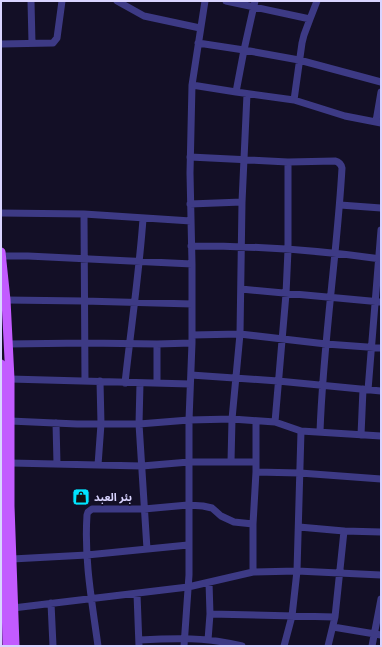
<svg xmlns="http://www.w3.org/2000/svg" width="382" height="647" font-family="'Roboto Condensed','Noto Sans Arabic',sans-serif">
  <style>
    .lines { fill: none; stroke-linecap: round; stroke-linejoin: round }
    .minor { stroke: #3d3a85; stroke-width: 7 }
    .major { stroke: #c25bff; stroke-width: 9 }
    .labels { text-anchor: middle; stroke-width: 3.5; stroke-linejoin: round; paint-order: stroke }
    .poi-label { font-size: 11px; font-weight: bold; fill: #d9d4ff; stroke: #130f26; text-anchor: start }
  </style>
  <rect width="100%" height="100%" fill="#130f26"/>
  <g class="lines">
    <path class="minor" d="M31,1L32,43
      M117,1L144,16L200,28
      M226,1L310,19L317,1
      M198,43L244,50L299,60L381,82
      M1,44L53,43L57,38L62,1
      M192,85L236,92L244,50L255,1
      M236,92L294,100L345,116L381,123
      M294,100L302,43L304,35L310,19
      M376,121L381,92
      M190,157L288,162L335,161C339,162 341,164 342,168C337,256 323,343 320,432
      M190,204L242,202
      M340,205L381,208
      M1,213L84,214L191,221
      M84,214L85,381
      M191,246C255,246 318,250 381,259
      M2,256H28L192,264
      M241,289L381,302
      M6,300L84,301L192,304
      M192,335L240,334L326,344L381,348
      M8,344L86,343L157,344L192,343
      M191,375L278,381L381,391
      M10,379L190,384
      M125,383C131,328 139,274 143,219
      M140,383L139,424L147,549
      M157,383V344
      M368,390L381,230
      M10,421L77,424H139L189,420L232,419L275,422L301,431L297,571L292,616L284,646
      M275,422L286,294L288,250V162
      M56,423L57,464
      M301,431L381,436
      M361,435L363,389
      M231,462L232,419L240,334L242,202L247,94
      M11,463L142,466L189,462H255
      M98,465L101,424L100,381
      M256,472L300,473L381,479
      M253,524L256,472V421
      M299,527L344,531
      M12,559L87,555L188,545
      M137,594L139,646
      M51,603L53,646
      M13,608L188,587L253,572L297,571L381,575
      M210,614L335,617
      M333,627L381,635
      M139,640C175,638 207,637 242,646
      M208,640L210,614L209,582
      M98,646C92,602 84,559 87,515L88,512L92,509H144L188,505L203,506L212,508L221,516L234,522L253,524V572
      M184,646L189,575V420L192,343V264L190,173L192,85L205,1
      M328,646L335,617L344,531L381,532
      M372,646L381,599"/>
    <path class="major" d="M1,252L6,300L10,379V506L15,646
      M1,364L7,646"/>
  </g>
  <defs>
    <g id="shop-square" transform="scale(0.9)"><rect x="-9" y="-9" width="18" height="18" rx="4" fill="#00e5ff" stroke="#130f26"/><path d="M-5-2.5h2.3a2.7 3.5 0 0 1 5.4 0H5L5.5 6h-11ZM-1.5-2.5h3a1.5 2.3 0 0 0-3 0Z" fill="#111"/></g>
  </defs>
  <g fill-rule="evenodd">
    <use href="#shop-square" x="81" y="497"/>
  </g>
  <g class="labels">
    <g class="poi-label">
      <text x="94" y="501">بئر العبد</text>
    </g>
  </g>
  <rect width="382" height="647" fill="none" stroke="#d9d4ff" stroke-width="4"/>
</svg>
